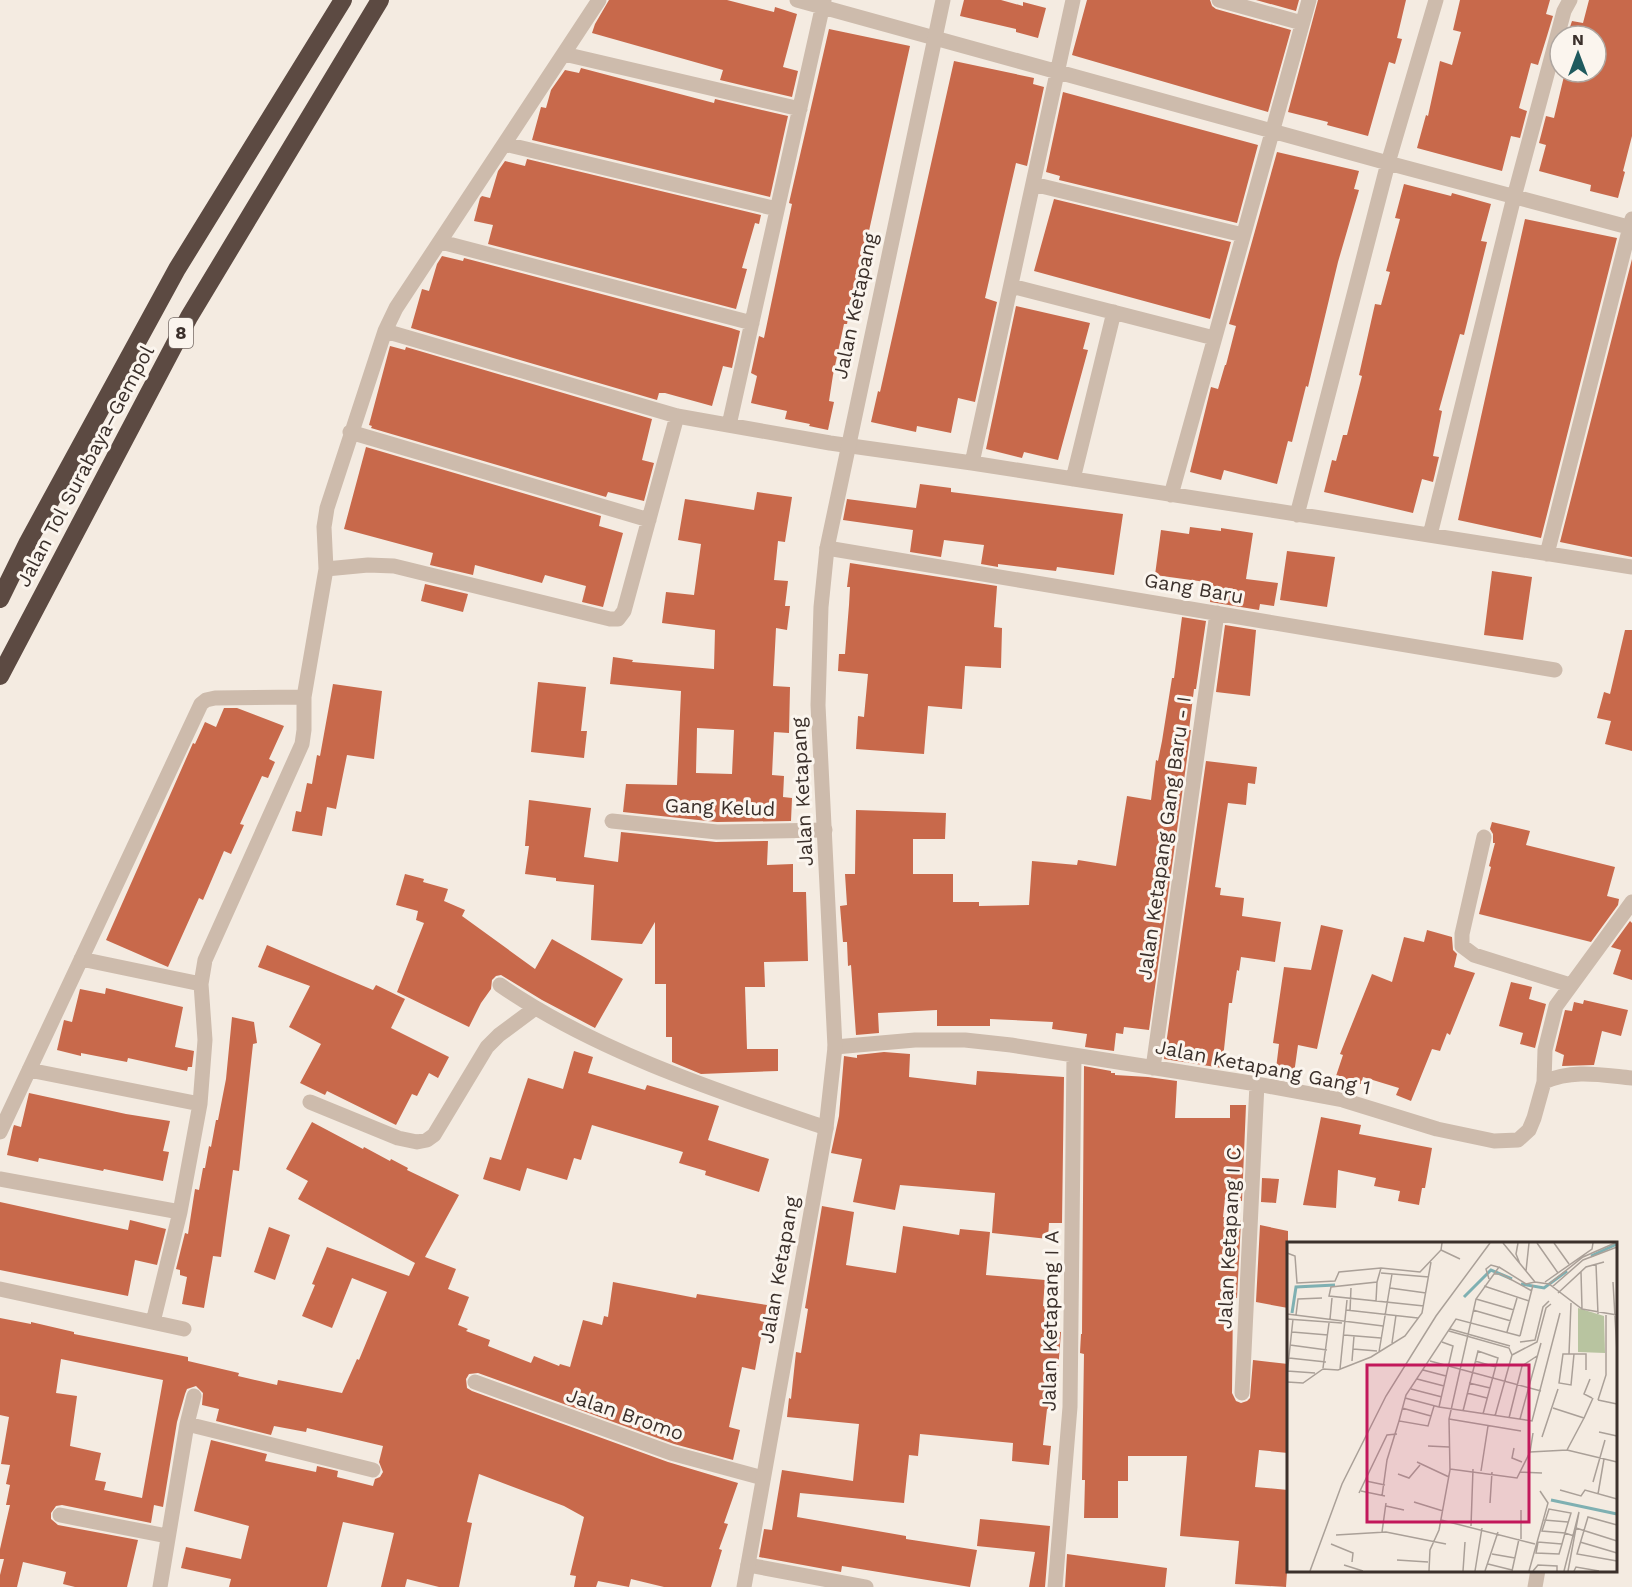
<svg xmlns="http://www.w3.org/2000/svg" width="1632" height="1587" font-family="'Work Sans',sans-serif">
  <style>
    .building { fill: #c8694b; fill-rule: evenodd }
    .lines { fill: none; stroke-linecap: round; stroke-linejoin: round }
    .minor { stroke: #cdbbac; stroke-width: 15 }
    .tertiary { stroke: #cdbbac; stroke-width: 15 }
    .motorway { stroke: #5c4a42; stroke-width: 18 }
    .labels { text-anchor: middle; stroke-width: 6; stroke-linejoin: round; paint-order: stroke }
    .shield { fill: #fbf5ee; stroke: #756b66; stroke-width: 1.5 }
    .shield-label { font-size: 18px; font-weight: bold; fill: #3b302b }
    .street-label { font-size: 20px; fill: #3b302b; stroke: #fbf5ee }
    .inset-river { fill: none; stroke: #7fb0b2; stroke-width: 3 }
    .inset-road { fill: none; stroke: #aaa098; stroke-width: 1.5 }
    .view { fill: #c2185b; fill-opacity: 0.15; stroke: #c2185b; stroke-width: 3 }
    .inset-edge { fill: none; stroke: #3b302b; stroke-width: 3 }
  </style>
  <rect width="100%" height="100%" fill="#f4ebe1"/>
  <path class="building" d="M609,0H727L774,12L775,7L797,14L783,67L798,71L792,97L720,80L723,70L592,33L595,24Z
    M964,0H1001L1023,6V2L1046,8L1038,38L1016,32V29L960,16Z
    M1087,0H1210L1212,6L1216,9L1291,30L1268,112L1072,55Z
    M1256,0H1299L1296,11Z
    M1318,0H1406L1397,38L1402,39L1395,64L1389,62L1368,136L1327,125L1328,122L1288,112Z
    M1460,0H1550L1546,14L1553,16L1547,36L1538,65L1531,63L1519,108L1527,111L1520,138L1511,136L1502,171L1417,148L1426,115L1428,116L1440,61L1452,65L1461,32L1453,30Z
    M1589,0H1632V136L1623,171L1625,172L1618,198L1590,191L1591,185L1539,171L1546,145L1539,143L1546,116L1554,118L1565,72H1596V36H1567L1572,21L1583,23Z
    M829,29L910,46L859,276L861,277L857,299L852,298L847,324H844L833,375L829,401L834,402L828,430L809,426L810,424L785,419L787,411L751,403L757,376L751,373L759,336L764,338L792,204L789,203Z
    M954,61L1034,78L1033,84L1044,87L1027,166L1016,163L985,298L997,302L975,402L958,398L951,433L917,426L916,432L871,422L878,391L880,392Z
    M581,68L714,103L715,99L788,116L770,197L532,140L541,107L546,108L551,90L565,70L579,73Z
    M1063,92L1258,145L1237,223L1059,180L1060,176L1046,172Z
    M1277,152L1359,171L1354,189L1359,190L1338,262L1308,387L1306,386L1292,442L1288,441L1277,484L1224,470L1221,480L1190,472L1211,387L1218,389L1225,365H1226L1236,326L1229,324Z
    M527,159L761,215L759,224L755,223L742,268L747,269L736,309L488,244L493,225L474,221L480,198L482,196L490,198L498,171L505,161L525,166Z
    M1404,184L1451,196L1452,193L1491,204L1481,241L1487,242L1469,315L1464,335L1460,334L1439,410L1442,411L1433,456L1439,457L1438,461L1433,482L1422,479L1413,513L1324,492L1332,460L1336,461L1343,435H1347L1362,376L1359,375L1375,304L1381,305L1390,272L1386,271L1400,219L1395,218Z
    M1054,199L1231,242L1210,319L1034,271Z
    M1525,219L1617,238L1541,538L1458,520Z
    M442,256L463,261L464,258L731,328L740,331L732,368L723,366L712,406L665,393H659L657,400L411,328L422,289L429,291L437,264Z
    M1632,259V557L1560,542Z
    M1016,306L1090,323L1083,349L1088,350L1058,460L1024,452L1022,458L986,449Z
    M390,346L405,350L406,347L652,419L642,460L654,463L644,501L608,492L606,497L371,428L372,426L369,425Z
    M366,447L601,516L599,526L623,533L603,607L582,602L586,586L545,575L542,583L475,565L473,575L430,565L433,553L344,529Z
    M920,484L951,488V492L1123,514L1114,575L1057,567L1056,571L998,564V567L981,564L984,545L944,540L941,557L910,552L913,530L843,520L847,499L916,508Z
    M757,492L792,497L785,542L778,541L774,580L788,581L785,606H790L787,630L776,628L773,686L790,687L789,733L774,732L772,775L784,776L783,797L792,798L791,821L717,822L623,812L626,784L677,785L681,691L610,684L613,657L633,660L632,662L714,669L715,630L662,623L666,592L694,595L701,544L678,540L685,499L754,510ZM697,728L734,730L732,774L696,773Z
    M1190,527L1221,531V528L1253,533L1246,579L1278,583L1274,606L1260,604L1259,610L1210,602L1213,583L1155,575L1161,530L1189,534Z
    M1287,551L1335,557L1327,607L1280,600Z
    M850,563L997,586L994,627L1002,628L1001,668L965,666L962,709L928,706L924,754L856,749L858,716L864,717L868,674L838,671L839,654H845L849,605L850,587H847Z
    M1492,571L1532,577L1523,640L1484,635Z
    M425,584L468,594L463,612L421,601Z
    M1182,617L1206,621L1196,689H1194L1189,730H1191L1149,1030L1124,1027L1123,1034L1116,1033L1114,1051L1085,1047L1087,1034L1052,1029L1053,1022L990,1019V1026H937V1010L878,1013L879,1033L856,1035L851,965L848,966L847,942H843L840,906L847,905L845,874H855L856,810L946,813L945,839H913V874H953V902H979V906L1029,905L1032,861L1077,865L1078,860L1116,866L1127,796L1151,800L1156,760L1158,761L1162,741L1172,678H1174Z
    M1225,625L1256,630L1250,696L1216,692Z
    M1625,630H1632V751L1605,744L1611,721L1597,718L1604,692L1610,694Z
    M538,682L586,687L581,731H587L584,758L531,752Z
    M333,684L382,691L374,759L347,755L336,809L327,807L322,836L292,831L296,811L301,812L307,783L312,784L317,755L320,756Z
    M224,708H237L284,726L269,759L275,762L268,778L262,776L240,824L244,825L231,854L224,851L203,900L199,898L168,967L106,940L193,743L195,744L205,722L216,727Z
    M1206,761L1257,767L1255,784L1248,783L1246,805L1228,803L1215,887L1221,888L1220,895L1244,898L1242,916L1281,922L1275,962L1241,957L1239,971L1237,970L1232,1003H1229L1222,1068L1164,1059Z
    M529,800L591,808L584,857L618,862L621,832L716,842L768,841L767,865L793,864V892H806L808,961L764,962L765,987H745L747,1049H778V1071L701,1074L672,1062V1037H666V984H655V922L642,944L591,940L594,885L556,881V878L525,874L529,846H525Z
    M1492,822L1530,831L1526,845L1615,867L1607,896L1619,899L1618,905L1591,942L1479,914L1491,867L1489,866L1495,843H1493V834L1490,829Z
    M405,874L424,879L423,882L448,889L444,901L465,910L462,916L535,969L552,939L623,979L595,1028L542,1000L501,975L496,976L492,980L491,989L481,1003L469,1027L397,992L424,923L416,920L418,911L396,905Z
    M1630,921L1632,923V980L1613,974L1621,950L1611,947Z
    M1321,925L1343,930L1317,1049L1298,1045L1293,1081L1275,1077L1279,1044L1273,1043L1284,967L1311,970Z
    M1427,930L1452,937L1453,950L1457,954L1454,967L1475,973L1450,1035L1447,1033L1440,1051L1432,1049L1411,1101L1396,1095L1399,1088L1363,1077L1361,1084L1336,1076L1343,1055L1340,1054L1372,974L1392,982L1404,937L1424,942Z
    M267,945L373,990L376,985L405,999L391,1028L449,1057L438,1078L429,1073L417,1096L412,1094L396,1125L327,1091L325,1095L300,1083L321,1044L289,1027L310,986L258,967Z
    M1511,982L1532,987L1529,999L1546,1004L1535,1048L1520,1044L1523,1033L1499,1026Z
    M106,988L183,1007L175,1047L194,1051L192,1067H188L187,1071L128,1058L127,1062L81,1053V1056L57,1050L64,1020L72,1022L80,989L105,994Z
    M1584,1000L1628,1010L1621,1036L1602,1031L1594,1065L1562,1066L1564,1055L1555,1051L1565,1010L1572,1011L1574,1002L1583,1004Z
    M232,1017L254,1022L257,1043L253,1044L239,1171L233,1170L221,1257L213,1256L204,1308L182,1304L187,1277L180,1275V1270L176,1269L185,1233L188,1234L195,1189L199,1190L203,1168H205L209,1146L211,1147L216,1120H218L226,1079Z
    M574,1051L593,1057L588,1073L645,1090L647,1085L719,1106L708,1140L769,1159L759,1192L705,1175L706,1171L679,1163L683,1152L592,1125L581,1160L574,1158L567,1180L527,1168L520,1191L483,1179L490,1157L501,1160L528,1078L563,1089Z
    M884,1052L910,1054L909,1077L976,1085L977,1071L1064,1077L1062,1223H1049L1048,1239L992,1233L995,1193L900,1185L895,1210L853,1202L862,1159L831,1153L839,1116L844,1056L857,1058V1055Z
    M1084,1066L1111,1071V1073H1115V1075L1148,1077L1177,1081L1175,1118H1230V1105H1246L1242,1201L1225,1199L1223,1217L1241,1221L1237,1298L1233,1297L1232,1393L1236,1401L1241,1403L1247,1401L1250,1398L1253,1360L1288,1364V1453L1259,1450L1255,1487L1288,1490V1557L1286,1587L1235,1584L1239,1541L1180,1536L1187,1456H1128V1481H1118V1518H1084L1085,1480H1082L1084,1354L1080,1353L1081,1334H1082Z
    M29,1093L126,1114L170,1121L163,1151L169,1152L163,1181L104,1169L103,1171L39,1158L38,1162L7,1155L13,1128L14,1125L21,1127Z
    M1321,1117L1361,1125L1359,1134L1432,1148L1425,1188H1422L1419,1205L1398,1201L1400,1191L1374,1186L1376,1178L1338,1170L1336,1208L1303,1205Z
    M312,1122L363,1149L364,1147L390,1161L391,1159L408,1168L407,1170L459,1195L425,1257L456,1269L448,1289L469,1297L458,1325L468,1329L466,1331L490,1340L488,1346L531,1363L534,1356L559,1366L560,1364L570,1367L583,1320L602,1325L604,1316L608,1317L613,1282L696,1298L697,1294L767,1305L755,1370L742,1367L729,1427L740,1430L733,1460L674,1444L478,1373L469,1374L466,1379L467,1388L472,1391L668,1462L738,1483L724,1523L728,1524L719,1549L722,1550L711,1587H664L631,1579L629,1587L598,1581L596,1587H574L576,1576L570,1575L584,1517L564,1506L479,1474L467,1522L472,1523L459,1587H439L407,1579L405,1587H381L394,1533L343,1522L327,1587H229L231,1579L181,1568L186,1547L241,1559L249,1526L194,1511L211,1440L267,1454L265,1461L316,1472L317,1466L338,1471L337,1477L373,1486L375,1479L380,1477L383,1472L379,1462L383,1446L307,1428L306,1432L274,1426L271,1435L216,1421L219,1409L202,1405L203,1393L196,1386L187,1389L185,1394L177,1422L163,1507L154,1505L151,1523L62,1505L56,1506L51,1513V1519L58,1525L138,1540L127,1587H75L63,1584L66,1572L23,1562L17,1587H0V1575L4,1559H0V1549L10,1505H6L10,1485L6,1484L10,1465L1,1464L9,1417L0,1415V1318L31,1324V1322L74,1332V1334L188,1357V1361L239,1373L238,1376L277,1385L278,1380L342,1393L357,1359L359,1360L387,1292L352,1278L332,1328L302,1316L315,1285L312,1284L327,1247L409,1276L415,1263L298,1199L308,1181L286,1169ZM61,1359L163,1380L142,1498L104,1490L106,1482L95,1480L101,1453L70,1446L77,1396L56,1393Z
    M1262,1178L1279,1179L1276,1203L1261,1202Z
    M0,1202L128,1230L130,1220L166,1229L157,1265L135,1260L128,1296L0,1270Z
    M822,1206L854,1212L846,1265L896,1273L903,1226L959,1235L960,1229L990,1232L986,1275L1045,1280L1043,1306L1046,1307L1044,1330L1061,1332L1055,1409H1047L1043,1445L1051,1446L1049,1465L1012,1461L1013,1443L920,1434L918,1456L909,1455L904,1503L800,1493L797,1517L906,1536V1539L977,1550L970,1587L842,1566L841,1572L759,1557L764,1529L772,1530L782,1470L853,1481L859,1424L787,1417L789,1398L791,1399L796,1352L801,1353L808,1309L805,1308Z
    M1260,1225L1288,1231V1308L1256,1302Z
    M269,1227L290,1235L275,1280L254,1272Z
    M980,1519L1050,1526L1045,1587H1029L1035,1552L977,1546Z
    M1067,1554L1167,1568L1165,1587H1065Z"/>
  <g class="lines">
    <path class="minor" d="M599,0L396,308L385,331L327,508L324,527L326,569L368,565L394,566L610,619H618L624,611L677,416
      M797,0L1388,163L1632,228
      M1219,0L1302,23
      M564,54L800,109
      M505,144L777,209
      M1033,184L1243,235
      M441,242L752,323
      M1011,286L1214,338
      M385,331L677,416L830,443L972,463L1632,567
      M729,425L824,0
      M350,432L649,520
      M972,463L1073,0
      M1073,479L1114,312
      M1171,495L1309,0
      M1297,515L1388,163L1436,0
      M1430,535L1514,197L1564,11L1570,0
      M827,548L1555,670
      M1547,554L1632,219
      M612,821L717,832L825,830
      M1484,837L1462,934V946L1474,955L1570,985
      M81,959L201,984
      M500,985C595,1051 717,1091 826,1128
      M835,1047L915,1040H965L1011,1045L1257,1084L1343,1100L1437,1129L1494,1141L1518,1140L1529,1130L1534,1118L1544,1082L1545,1050L1556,1006L1632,902
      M1153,1068L1217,613
      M29,1070L200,1104
      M1544,1082C1573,1069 1601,1075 1632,1078
      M310,1102L398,1138L417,1142L427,1140L434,1135L487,1047L499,1035L534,1009
      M0,1132L201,704L206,700L215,698L304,697
      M0,1179L180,1212
      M0,1289L184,1329
      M153,1322L180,1212L200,1104L205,1040L201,984L205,960L302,744L304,730V697L326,569
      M475,1382L671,1453L763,1478
      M1242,1393L1257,1084
      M187,1424L373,1470
      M60,1515L167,1536
      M748,1565L866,1587
      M160,1587L187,1424L194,1396
      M1055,1587L1070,1407L1074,1056
      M1535,1587L1538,1570"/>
    <path class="tertiary" d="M744,1587L826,1128L835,1047L818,705L821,607L827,548L943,0"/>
    <path class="motorway" d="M0,599L28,542L177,269L343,0
      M0,676L189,317L380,0"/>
  </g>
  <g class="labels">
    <rect class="shield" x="169" y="318" width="24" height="30" rx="4.5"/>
    <g class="shield-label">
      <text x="181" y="339">8</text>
    </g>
    <g class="street-label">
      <text transform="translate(855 306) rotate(-78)" y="7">Jalan Ketapang</text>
      <text transform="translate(85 466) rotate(-62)" y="7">Jalan Tol Surabaya–Gempol</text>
      <text transform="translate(1194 588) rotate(10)" y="7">Gang Baru</text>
      <text transform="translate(802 792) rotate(-93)" y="7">Jalan Ketapang</text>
      <text transform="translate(720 807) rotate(2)" y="7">Gang Kelud</text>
      <text transform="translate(1164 838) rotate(-82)" y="7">Jalan Ketapang Gang Baru - I</text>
      <text transform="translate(1263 1067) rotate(11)" y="7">Jalan Ketapang Gang 1</text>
      <text transform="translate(1229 1238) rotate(-87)" y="7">Jalan Ketapang I C</text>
      <text transform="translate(779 1270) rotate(-80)" y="7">Jalan Ketapang</text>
      <text transform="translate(1050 1321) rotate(-89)" y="7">Jalan Ketapang I A</text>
      <text transform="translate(625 1414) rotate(19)" y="7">Jalan Bromo</text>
    </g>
  </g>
  <g transform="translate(1287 1242)">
    <rect width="330" height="330" fill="#f4ebe1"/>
    <path d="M291,66L317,74L318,111L291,110Z" fill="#b8c4a0"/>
    <path class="inset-river" d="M304,14L330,2M234,42L257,46L280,29M177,55L204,28L225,37M5,71L9,45L48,43M264,258L330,272"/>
    <path class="inset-road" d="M216,1L248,40L262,42L295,67L330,73M231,1L229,12L233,22M250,1L271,31M267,1L282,22M154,8L173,17M0,11L8,14L10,41L48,39L52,30L94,26L133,30L154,8L155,1M309,22L311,72M94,26L90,40L44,45L42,54L137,64M239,29L242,1M294,30L295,67M94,31L142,35M207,32H214L245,49M202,37L199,27L204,23L211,25M258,40L305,7L306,1M326,40L330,110M262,42L296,15L328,1M197,44L242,59M265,45L296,18L330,5M103,46L139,51M271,51L299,25L317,20M189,57L227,68M89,59L90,40M59,68L131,76M186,68L224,79M63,69L64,46M0,72L96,84M9,73L11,57L35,56M0,77L55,81M43,77L45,56M163,87L223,104M162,89L222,106L225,113M5,90L41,93M220,90L230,56M57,93L94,96M233,94L246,43M233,100L248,98L256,65L262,59M105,101L109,73M3,103L40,108M66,107L90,109M92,110L105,32M282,112L284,61M287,112L284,143L272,141L276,112H299V128M225,113L250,100L259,66L264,62M2,116L39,120M65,119L67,94M143,119L254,149M188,119L209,125M36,126L42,81M53,127L60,58M136,128L159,134M0,129L28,131M0,133L6,77M130,137L157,144M303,137L297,152L305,156M0,140L16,141L36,127L51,128L84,115L118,94L135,71L144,20M182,141L203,146M124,147L155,155M180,151L200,156M118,156L152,165L245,179L273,71M311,158L319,133V73M311,158L330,162M147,164L141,184L112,179L119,153L169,77L233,94M152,165L166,104L155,100M115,166L144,174M266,166L297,176L306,156M176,169L191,109L211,116L196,172M208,174L225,113M222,176L235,124L250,114M162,177L234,189M233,177L254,101M312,190L330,194M255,195L271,147M141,204L162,205M227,206L225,216L235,220M280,208L297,176M243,210L280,208L330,220M130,220L162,235M163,227L230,236L243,210L246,191M194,229L201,184M233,230L255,231M111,232L122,236L133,223M79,239L98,243M306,240L318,198M273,248L294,254L298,248L330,257M74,249L98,254M72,251L100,193L110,192M311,252L317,217M95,254L100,218L112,179M127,260L156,269M203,261L205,230M99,264L117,268M154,278L248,302M257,278L281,280M330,283L301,275L290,312L330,319M184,284L186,227M289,286L330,299M95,290L99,261M49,293L99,290L159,302M234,297V268M293,300L330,311M44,302L66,311L65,320M275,302L251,300L249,311L272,312L275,302L278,291L284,271L262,267L255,289L278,291L287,294M205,312L228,316M110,318L141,320M201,322L225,328M57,323L76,329M23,329L55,242L99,154L149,74L203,1M142,329L143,308L152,288L163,228L162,177L189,57L212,25L239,42L248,40M176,329L178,300M188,329L195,286M198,329L211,290M225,329L232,297M242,329L261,261L253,249M246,329L251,323L270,324V329M277,329L292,270M281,329L292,270M287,329L289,325L312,329"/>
    <path class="view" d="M80,123H242V280H80Z"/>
    <rect width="330" height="330" class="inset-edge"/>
  </g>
  <g transform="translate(1578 54)"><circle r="28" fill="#fbf5ee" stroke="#aea6a0" stroke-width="1.5"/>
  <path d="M0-4.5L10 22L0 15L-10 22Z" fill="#1f5a5e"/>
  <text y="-9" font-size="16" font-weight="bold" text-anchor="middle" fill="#3b302b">N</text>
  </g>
</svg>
